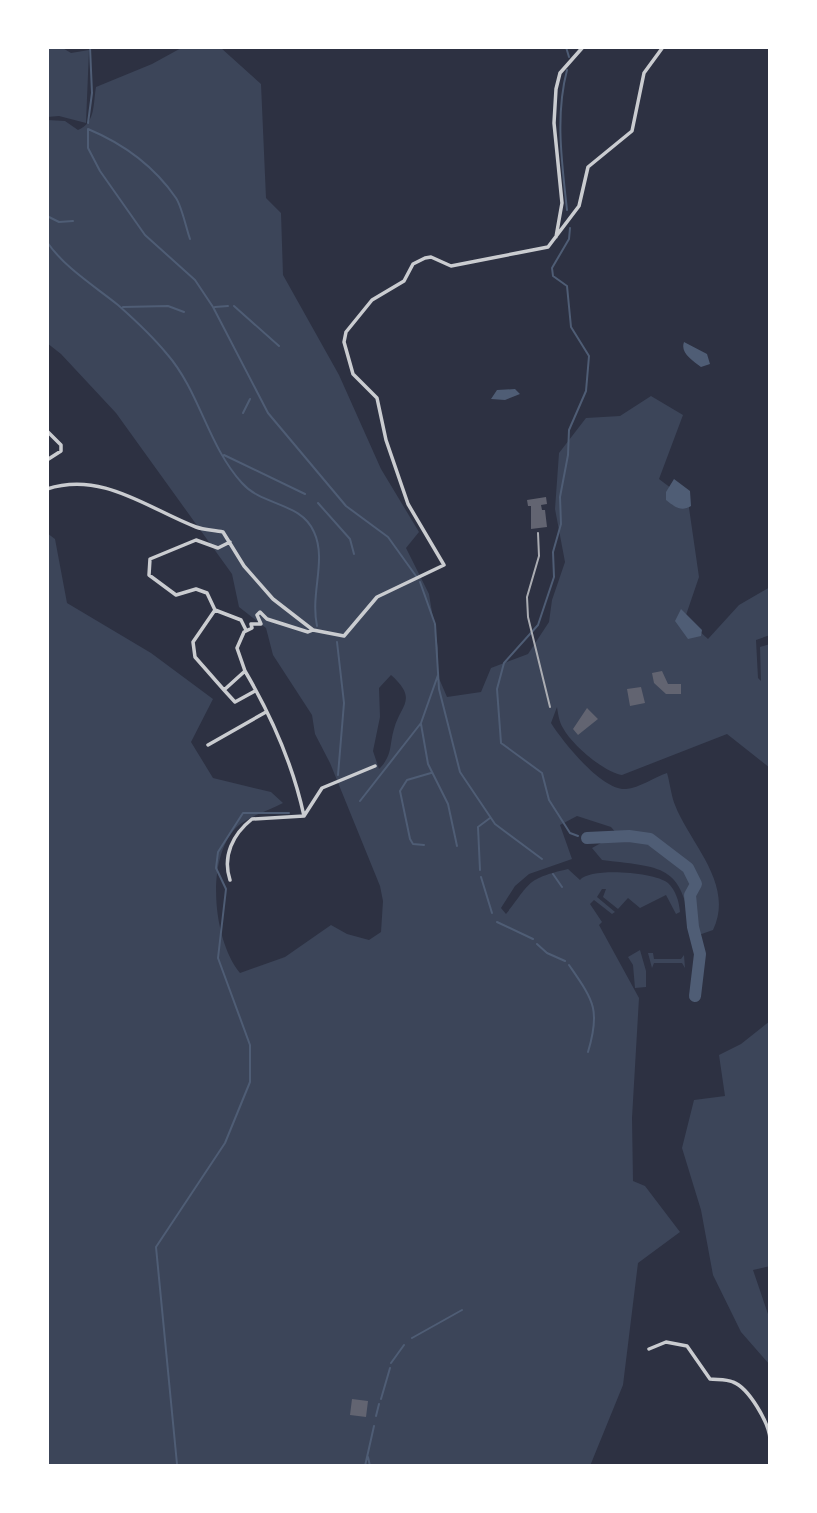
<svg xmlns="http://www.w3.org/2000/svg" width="817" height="1513" font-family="Raleway,sans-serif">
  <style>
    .green { fill: #3c4559; fill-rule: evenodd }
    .water { fill: #4f5d75 }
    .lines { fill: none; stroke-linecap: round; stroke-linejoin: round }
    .stream { stroke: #4f5d75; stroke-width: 2 }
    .river { stroke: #4f5d75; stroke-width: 12 }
    .building { fill: #626471 }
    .minor { stroke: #caccd0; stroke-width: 3.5 }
    .rail { stroke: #abadb3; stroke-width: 2 }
  </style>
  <rect width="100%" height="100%" fill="#2d3142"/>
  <path class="green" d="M47,47H61L71,53L89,50L86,123L59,116L47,117Z
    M183,47L221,48L261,84L266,198L281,213L283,275L339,375L381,469L419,532L406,548L429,594L438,648V676L447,697L481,692L491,668L528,654L549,622L552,600L565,562L555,509L559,453L586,418L620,416L651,396L683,415L659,479L688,501L699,577L685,618L708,639L739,605L770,587V635L756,640L758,678L761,681L760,647L770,644V768L727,734L622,775C605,773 571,744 563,728C559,722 558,713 557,707L551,723C563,742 602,791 626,789C639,788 655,777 667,773C670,783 671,795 675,805C690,844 735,884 713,930L693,937C681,866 670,868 602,860L592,848L617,834L611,827L577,816L560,825L572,859L529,874L515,886L501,908L506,914C531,883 525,879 568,869L580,880C590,867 655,872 668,883C676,891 679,901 680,912L676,914L666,895L640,908L628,898L618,909L603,897L606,889H602L597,897L615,912L612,914L594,900L590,904L602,922L599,925L639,998L632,1118L633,1181L645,1186L680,1232L638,1263L623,1385L590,1466H47V533L55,539L67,603L151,653L213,699L191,742L213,778L271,792L283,803C270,810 250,816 239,825C204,855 213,941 240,973L285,957L331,925L347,934L369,940L381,932L383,901L380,886L330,763L315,734L312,715L273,655L266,628L239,607L232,574L116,413L61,354L47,343V120L65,121L78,130C96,123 93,103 96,87L152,64ZM391,675C419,700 400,705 394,729C389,746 393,755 379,769L373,751L380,717L379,688Z
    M640,950L646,971V987L635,988L633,965L628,957Z
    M648,953H653L654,959H681L684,955L685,968L682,963H654L652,968Z
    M770,1021V1266L753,1270L770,1320V1365L741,1332L713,1275L701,1210L682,1148L694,1100L725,1096L719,1055L741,1044Z"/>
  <path class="water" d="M684,342L707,354L710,364L701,367C692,360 680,353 684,342Z
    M515,389L520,394L505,400L491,399L497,390Z
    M674,479L690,491L691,506C681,512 675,507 666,500V492Z
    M681,609L702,630L701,636L688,639L675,621Z"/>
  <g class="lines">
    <path class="stream" d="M566,47L569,57
      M88,123L92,93L90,47
      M567,210C562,163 555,116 567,70
      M47,216L59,222L73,221
      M570,228L569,239L552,268L553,276L567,286L571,327L589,356L586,391L569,430L568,455L560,497L561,524L553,552L554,577L538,625L504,663L497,689L501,743L542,773L549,800L570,833L578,836
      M190,239C186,228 182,207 176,198C154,166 124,144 88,129V148L100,171L145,235L195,280L213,307L268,413L346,506L388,537L416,576
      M47,242C65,268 93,285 118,305C135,320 153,337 167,354C200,392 208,446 242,483C262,506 301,502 314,532C327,560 310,593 317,626
      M234,306L279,346
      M123,307L168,306L184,312
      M215,307L228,306
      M243,413L250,399
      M224,455L305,494
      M318,503L350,539L354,554
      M420,582L435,624L439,689L460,772L495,824L542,859
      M337,642L344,703L338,775
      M421,724L428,764L448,804L457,846
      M360,801L421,723L438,675
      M424,845L413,844L410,839L400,791L407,780L431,773
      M480,870L478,827L490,818
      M553,874L562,887
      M481,877L492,913
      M497,922L533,939
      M537,944L547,953L565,961
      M569,965C593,1000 601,1009 588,1052
      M412,1338L462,1310
      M391,1363L404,1345
      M381,1399L390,1368
      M376,1416L379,1404
      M368,1457L370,1466
      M177,1464L156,1247L225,1143L250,1082V1045L218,958L226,889L216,868L218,852L243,813H289
      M365,1466L374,1426"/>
    <path class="river" d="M587,838L629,836L650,839L688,868L696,884L690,895L693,927L700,954L695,996"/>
  </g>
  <path class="building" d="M546,497L547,504L541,505L542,510H545L547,527L531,529V506H528L527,500Z
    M662,671L668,684H681V694H666L654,683L652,673Z
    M641,687L645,703L630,706L627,689Z
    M587,708L598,719L578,735L573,729Z
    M352,1399L368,1401L366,1417L350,1415Z"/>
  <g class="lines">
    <path class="minor" d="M556,237L562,203L554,123L556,89L560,73L583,47
      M47,431L61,445V451L47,460
      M47,489C102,471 147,508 196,527C204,530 214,530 223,532L244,566L273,599L313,630L344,636L377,597L444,565L408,504L386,440L377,398L353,374L344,342L346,332L372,300L404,281L413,264L425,258L431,257L451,266L548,247L579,206L588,167L632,131L644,73L663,47
      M230,542L218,548L196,540L150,559L149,575L176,595L196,589L207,593L215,610L193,642L195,657L224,690L245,671C272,717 293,765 304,816
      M215,610L241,620L246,630
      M245,671L237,648L244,632L252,628L251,624H261L257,615L260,612L267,619L308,632L313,630
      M224,690L235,702L255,691
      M208,745L266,712
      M230,880C222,856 233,834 252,819L304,816L322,788L375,766
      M649,1349L666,1342L687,1346L710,1379C717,1380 726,1379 733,1382C749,1388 769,1423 770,1439"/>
    <path class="rail" d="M538,533L539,556L527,597L528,617L550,707"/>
  </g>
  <rect width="817" height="1513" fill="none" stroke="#ffffff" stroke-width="98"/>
</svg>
